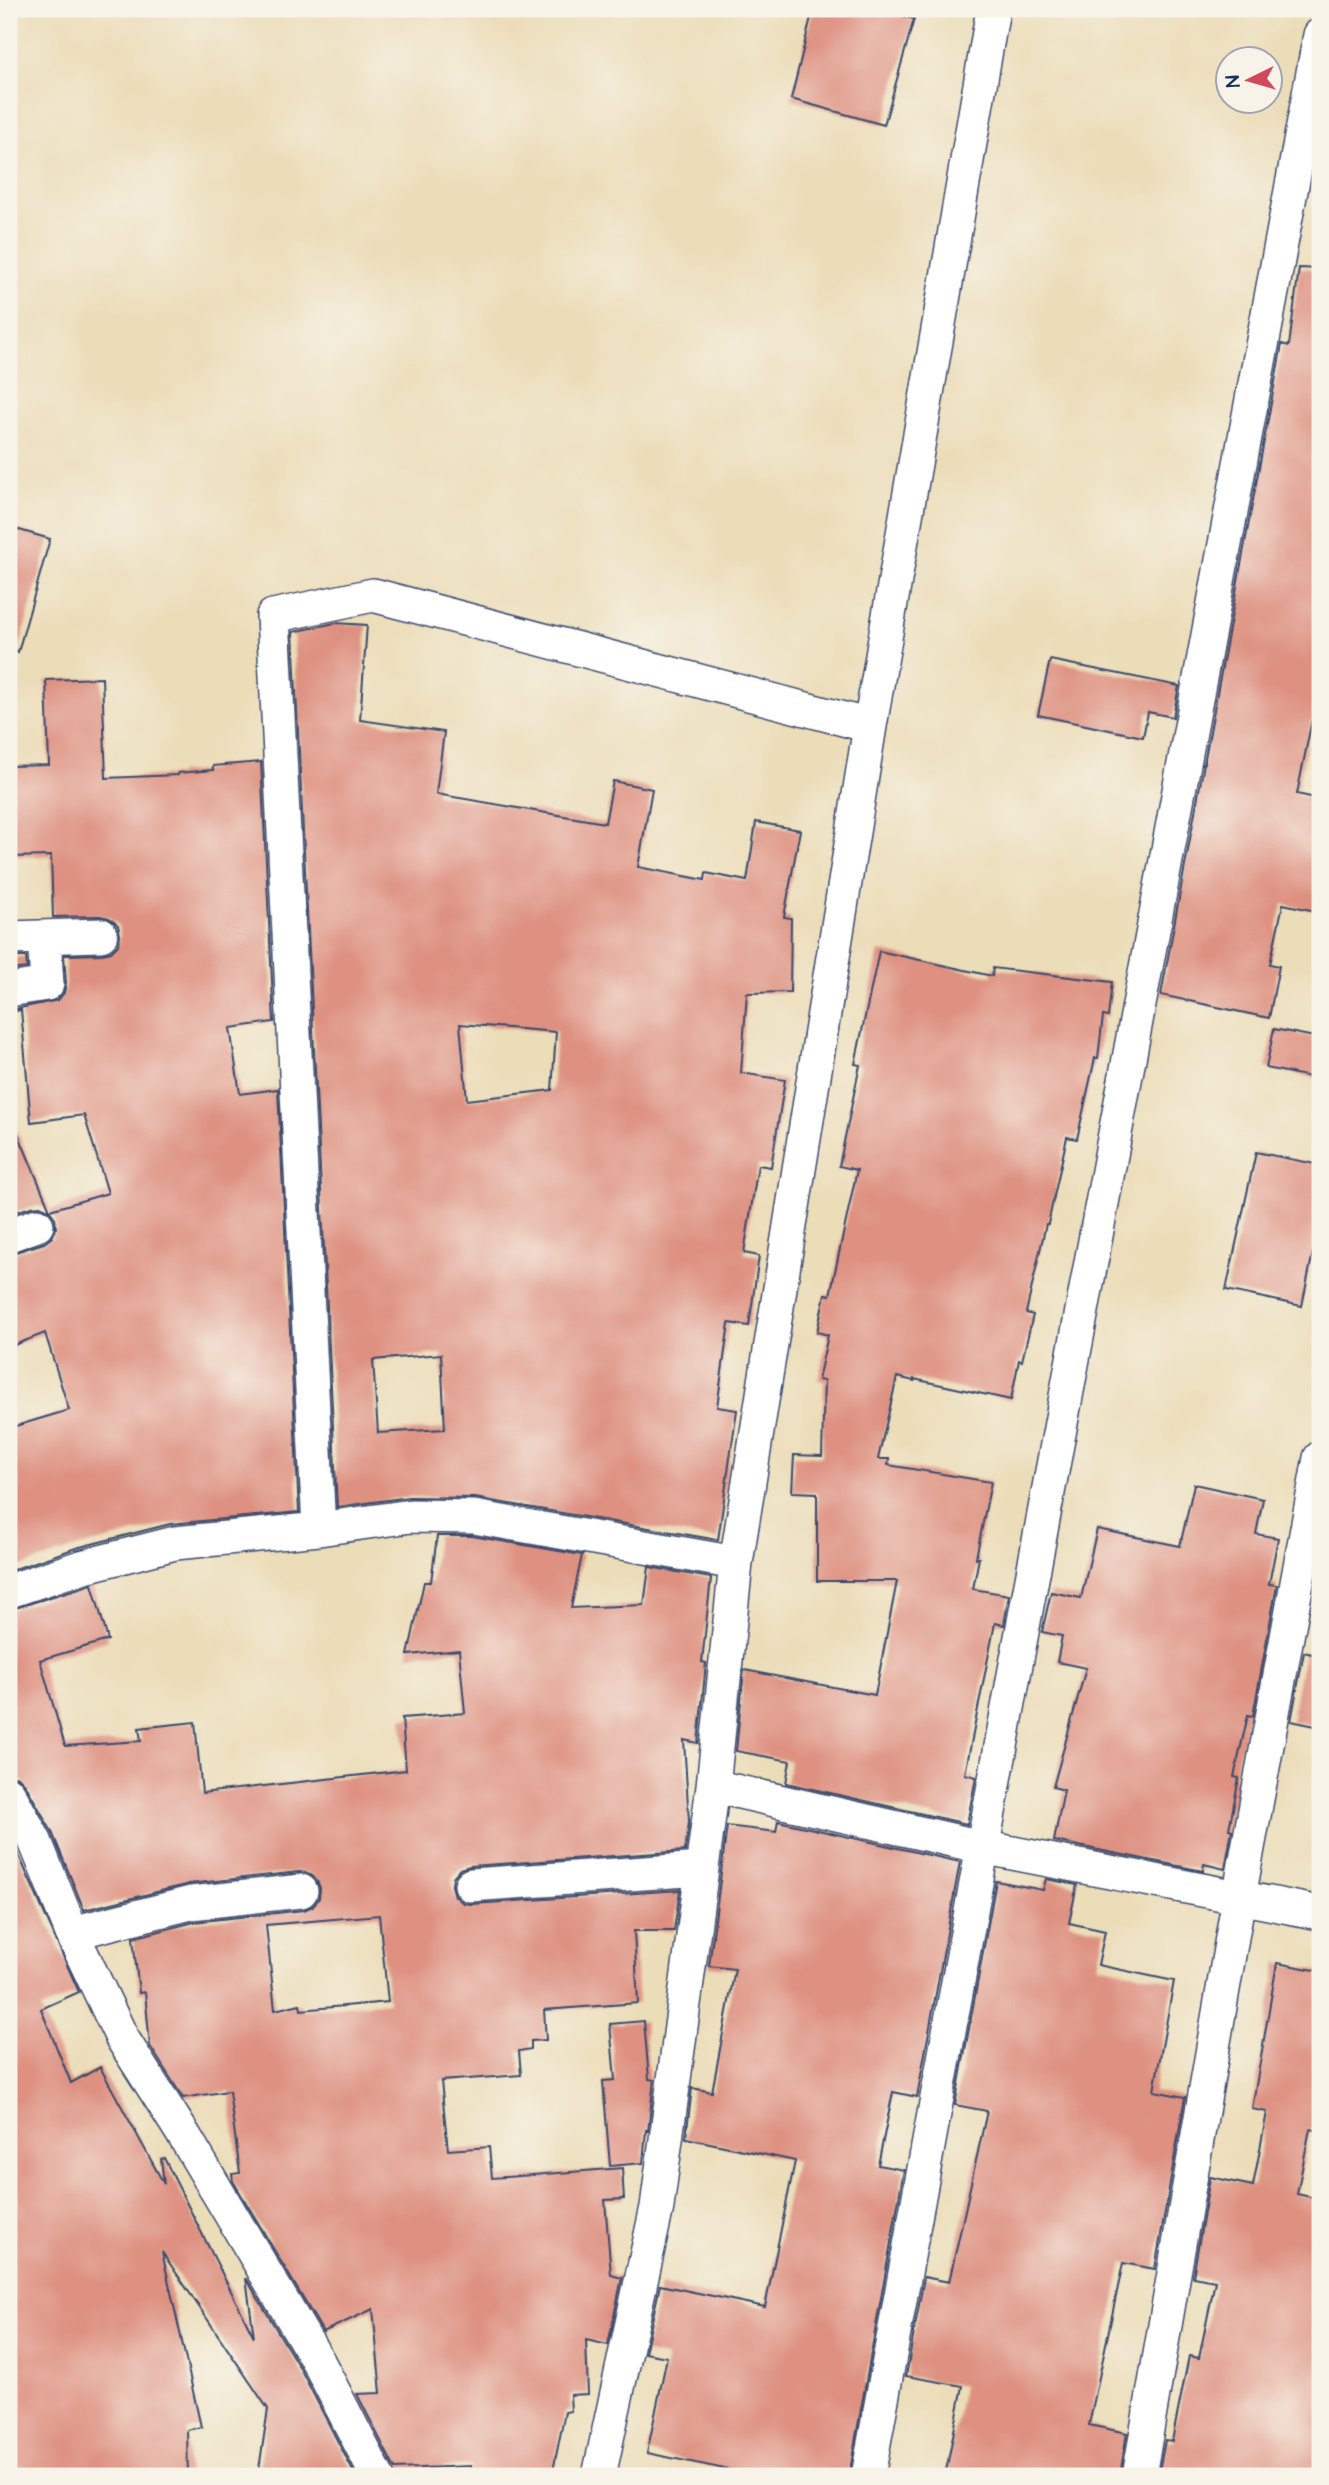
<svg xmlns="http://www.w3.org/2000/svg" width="1329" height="2485" font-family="'Architects Daughter',sans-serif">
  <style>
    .building { fill: #de9181; fill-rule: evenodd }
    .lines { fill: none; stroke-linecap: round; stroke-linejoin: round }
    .street-casing { stroke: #3a496c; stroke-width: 36 }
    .street { stroke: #fff; stroke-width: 33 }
  </style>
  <rect width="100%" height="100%" fill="#f7f3e8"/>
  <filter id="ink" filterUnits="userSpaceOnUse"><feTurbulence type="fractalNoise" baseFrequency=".0143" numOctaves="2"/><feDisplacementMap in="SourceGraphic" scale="14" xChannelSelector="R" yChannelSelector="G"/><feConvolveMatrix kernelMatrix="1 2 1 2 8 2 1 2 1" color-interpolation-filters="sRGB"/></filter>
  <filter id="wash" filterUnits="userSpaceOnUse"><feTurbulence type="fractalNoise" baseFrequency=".00686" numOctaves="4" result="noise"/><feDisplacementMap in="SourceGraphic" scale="28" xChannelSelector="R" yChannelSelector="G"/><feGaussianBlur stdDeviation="1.57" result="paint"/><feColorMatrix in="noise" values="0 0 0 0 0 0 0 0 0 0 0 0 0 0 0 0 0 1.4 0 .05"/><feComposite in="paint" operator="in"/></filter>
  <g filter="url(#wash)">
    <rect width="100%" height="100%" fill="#ecddb9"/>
    <g id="blocks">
      <path class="building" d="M813,9H878L914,19L884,125L791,99Z
        M1299,268L1320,269V680L1297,794L1320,799V912L1283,904L1270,964L1279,966L1269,1018L1161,995L1282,344L1289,346Z
        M9,527L50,539L18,652L9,650Z
        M335,623L367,625L360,720L444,732L436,794L605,823L613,781L652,789L638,867L705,880L706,873L747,881L756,822L800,830L784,917L791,918L790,992L747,993L741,1073L785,1080L771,1167L758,1165L744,1253L759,1256L749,1326L729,1323L717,1407L737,1410L718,1540L475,1498L409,1497L337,1507L293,632ZM460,1024L556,1032L552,1090L467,1100ZM441,1354L445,1429L378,1433L373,1360Z
        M1050,660L1179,686L1173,717L1148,712L1143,737L1038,715Z
        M102,678L106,778L178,775V773L213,770V766L261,762L274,1022L230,1028L240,1094L278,1089L299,1512L170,1524L76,1548L9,1571V1428L69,1410L45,1333L9,1347V1254L44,1243L52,1237L56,1228L55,1218L49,1210L40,1206L31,1207L13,1213L9,1202V1112L50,1210L108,1193L84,1115L31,1122L21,1010L15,1011V1009L58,1000L64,993L66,983L64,955L102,954L111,952L118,945L120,935L118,925L109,918L100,916L53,917L51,856L9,857V766L49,765L46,680Z
        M879,951L992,976L993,968L1112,982L1108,1017L1103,1016L1098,1058H1095L1077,1139L1067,1137L1048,1224H1046L1026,1313L1033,1315L1022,1361L1019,1360L1011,1400L914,1379V1381L897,1377L878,1459H889L888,1465L991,1482L976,1558H979L973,1589L1009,1595L1004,1625L995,1623L965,1774L976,1777L967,1824L786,1783L790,1761L736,1751L744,1670L875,1695L897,1581H817V1493L792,1492L794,1455L822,1456L824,1381L818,1380L828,1335L817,1332L825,1294L830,1295L857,1170L839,1166L860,1065L855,1064Z
        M19,957H26L27,968L11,970L10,959Z
        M1274,1029L1320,1038V1079L1266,1068Z
        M1256,1152L1320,1165V1218L1302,1306L1226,1290Z
        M1194,1484L1263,1499L1256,1534L1278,1538L1269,1584L1277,1585L1253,1716L1248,1715L1234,1777L1239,1778L1229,1829L1232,1830L1225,1869L1204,1864L1203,1871L1054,1841L1064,1790L1053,1787L1086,1668L1057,1662L1062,1636L1042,1632L1051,1592L1081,1598L1097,1529L1180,1546Z
        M437,1536H472L582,1555L571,1608L644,1605L649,1567L711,1578L702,1662L706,1663L698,1743L684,1740L689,1822L685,1851L470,1866L460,1869L453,1877L452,1886L455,1896L463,1903L472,1904L680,1890L674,1931H634L638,2003L544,2010L546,2040L531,2041V2049L519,2051L521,2075L441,2081L448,2150L489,2147L492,2178L622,2168L624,2199L605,2200L611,2275L622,2278L608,2345L586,2340L588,2394L570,2395L571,2411L565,2412L552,2476H469L471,2466L395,2469L357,2394L381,2393L373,2309L323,2332L233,2181L232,2174L240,2173L229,2091L183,2098L150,2046L145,1992L139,1993L133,1938L194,1922L304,1910L313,1906L319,1898L320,1888L316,1879L308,1873L299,1872L189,1884L84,1910L52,1832L25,1784L18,1777L9,1775V1610L92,1584L108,1640L40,1660L65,1746L141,1741L139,1728L195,1722L202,1793L406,1770L402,1718L465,1713L459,1650L408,1655L424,1582H431ZM379,1915L388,2002L301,2010L300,2004L275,2010L266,1925Z
        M1304,1652L1320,1656V1727L1291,1721Z
        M778,1821L960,1862L917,2097L893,2092L878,2165L904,2170L849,2476H729L730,2470L647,2453L667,2357L645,2353L660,2285L765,2307L795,2161L686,2138L692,2088L712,2092L735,1969L709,1966L727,1826L776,1832Z
        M9,1833L79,1992L41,2009L71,2083L100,2067L164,2184L161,2159L164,2158L254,2337L246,2278L302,2372L353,2471L352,2476H258L268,2409L162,2252L201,2427L187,2430L188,2476H9Z
        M1046,1879L1077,1885L1069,1923L1105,1931L1098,1965L1174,1981L1154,2091L1185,2097L1155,2269L1123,2263L1089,2425L1127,2433L1120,2476H945L963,2386L906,2376L924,2277L949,2282L987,2111L955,2105L996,1881L1043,1890Z
        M1277,1963L1320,1971V2131L1310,2129L1297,2194L1320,2199V2476H1158L1165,2440L1172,2441L1189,2356L1199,2358L1215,2281L1193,2277L1210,2177L1253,2186L1267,2112L1252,2109Z
        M644,2021L649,2079L654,2080L648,2131L646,2130L643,2163L610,2166L603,2081L615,2080L610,2024Z"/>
    </g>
  </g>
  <g filter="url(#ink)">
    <use href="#blocks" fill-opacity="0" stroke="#3a496c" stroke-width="2"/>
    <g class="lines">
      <g class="street-casing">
        <path id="street" d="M9,938L101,935
          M9,990L47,984L44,937
          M9,1235L37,1225
          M319,1529L273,616L373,595L870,726
          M9,1591L81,1567L175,1543L319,1529L411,1516L474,1517L736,1563
          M713,1786L982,1847L1320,1913
          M9,1794L35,1841L72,1933L122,2038L185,2137L319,2363L377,2476
          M471,1885L702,1869
          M72,1933L191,1903L301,1891
          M599,2476L657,2207L713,1786L736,1563L870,726L993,9
          M868,2476L1014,1675L1320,35
          M1139,2476L1239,1897L1320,1458"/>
      </g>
      <use href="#street" class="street"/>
    </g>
  </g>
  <rect width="1329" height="2485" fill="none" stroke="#f7f3e8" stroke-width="35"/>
  <g transform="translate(1249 80) rotate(265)"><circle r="33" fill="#f7f3e8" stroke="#9fa5b1" stroke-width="2"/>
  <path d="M0-5L12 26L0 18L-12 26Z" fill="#d1495b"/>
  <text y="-10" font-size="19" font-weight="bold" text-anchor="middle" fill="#1b2f5e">N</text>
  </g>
</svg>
